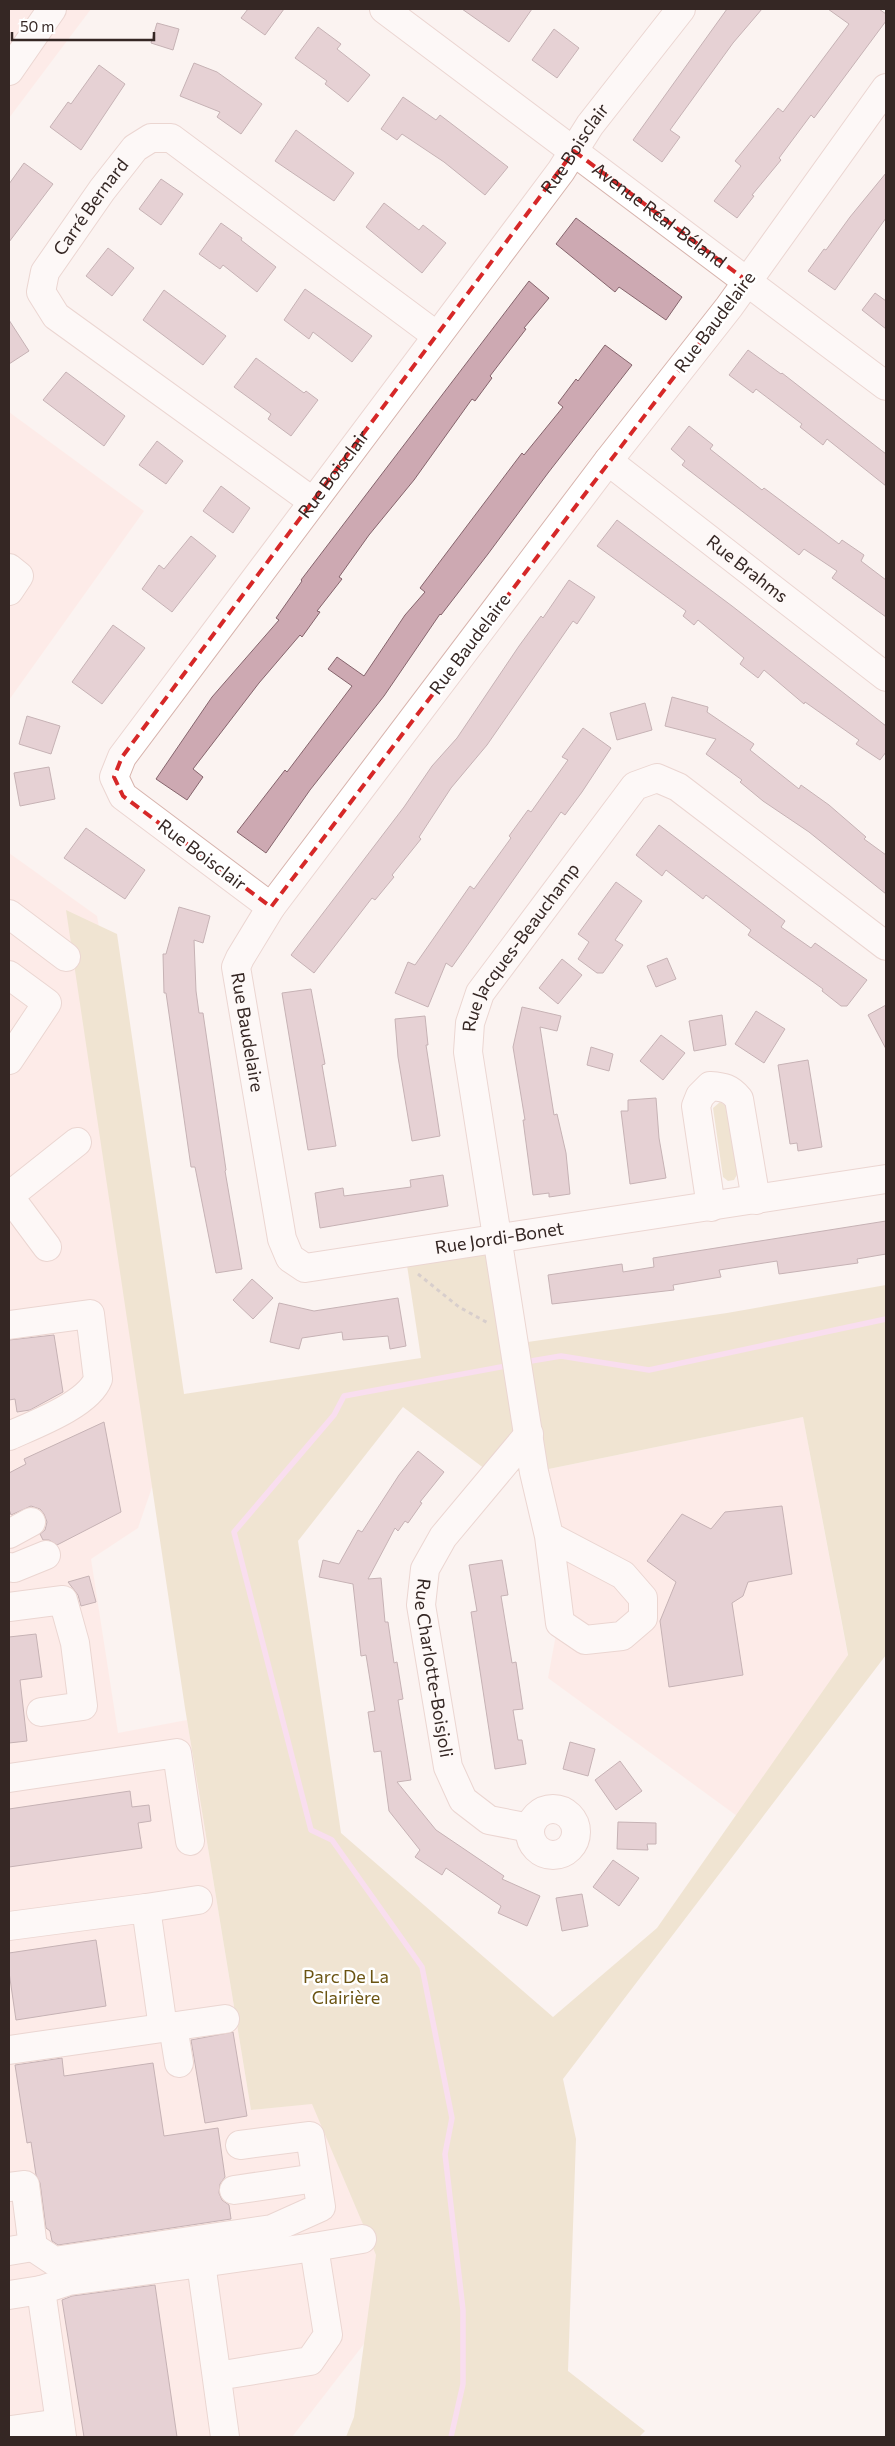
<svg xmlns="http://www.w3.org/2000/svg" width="895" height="2446" font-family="Commissioner,sans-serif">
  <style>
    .built { fill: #ffe3dd }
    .green { fill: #e2d3ae; fill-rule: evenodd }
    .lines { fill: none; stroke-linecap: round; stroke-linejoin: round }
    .stream { stroke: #f7c5ed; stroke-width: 5.5 }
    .building { fill: #cda9b2; stroke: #85646c }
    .minor-casing { stroke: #d7b3ac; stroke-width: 30 }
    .path { stroke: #ada3a1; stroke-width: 3; stroke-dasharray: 4 4; stroke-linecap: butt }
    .minor { stroke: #fff; stroke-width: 28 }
    .marked { fill: none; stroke: #d62828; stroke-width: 4; stroke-dasharray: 10 6; stroke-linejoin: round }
    .labels { text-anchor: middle; stroke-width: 5; stroke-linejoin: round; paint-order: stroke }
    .street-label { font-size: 18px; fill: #352724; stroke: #fff }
    .park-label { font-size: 18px; fill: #6b5413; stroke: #fff }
  </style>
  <rect width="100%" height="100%" fill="#fbf3f1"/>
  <path class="built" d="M9,9H91L9,118Z
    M9,412L144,511L9,700Z
    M9,853L97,916L184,1394L138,1528L91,1559L118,1733L187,1720L251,2110L327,2102L388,2227L374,2331L292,2437H9Z
    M803,1417L848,1656L737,1816L548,1678L559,1618L534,1472Z"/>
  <path class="green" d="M66,910L117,934L184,1394L421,1358L405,1252L497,1238L514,1344L727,1313L886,1285V1655L563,2079L576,2139L568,2371L645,2431L639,2437H346L354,2417L376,2255L312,2104L251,2110L185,1708ZM403,1407L485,1469L534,1472L803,1417L848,1655L657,1928L553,2017L341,1833L298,1541Z
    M720,1102L729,1108L738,1173L734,1180L728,1181L723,1177L713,1108Z"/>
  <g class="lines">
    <path class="stream" d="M525,1362L561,1356L649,1370L886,1319
      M451,2437L463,2384V2310L445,2154L452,2118L422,1967L332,1840L311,1830L234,1532L334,1415L344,1396L511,1365"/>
  </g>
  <path class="building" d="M248,9H284L265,35L241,18Z
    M462,9H532L509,42Z
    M727,9H762L733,43L670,130L680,137L662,162L633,140Z
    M828,9H879L886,14V21L814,118L811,115L779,158L781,160L752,195L754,196L737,218L714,201L741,166L735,161L778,108L783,112L849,24Z
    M157,23L179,29L173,50L151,43Z
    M318,27L341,44L337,49L370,75L348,102L325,84L327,81L295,58Z
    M554,29L579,48L557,78L532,60Z
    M194,63L217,72L262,104L241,134L217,117L220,112L180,96Z
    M99,65L125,84L81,150L50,127L68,102L71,104Z
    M403,97L436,120L440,115L508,167L485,195L444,162L402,134L397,140L381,129Z
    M296,130L354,173L334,201L275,161Z
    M24,163L53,184L9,242V184Z
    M886,173V218L835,290L808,271L824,249L826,250L850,217Z
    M161,179L183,194L161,225L139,209Z
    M384,203L419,230L423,225L446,243L422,273L366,227Z
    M576,218L682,297L666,320L619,287L615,292L556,244Z
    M221,223L242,238L241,240L276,267L257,292L223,265L220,269L199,254Z
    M108,248L134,268L112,296L86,276Z
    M529,281L549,298L524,328L526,329L490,376L492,378L475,401L472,399L414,480L369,535L339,577L342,579L317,611L320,612L302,637L300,635L259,683L193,769L203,777L187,800L156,779L212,697L279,620L276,618L302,581L301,580Z
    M305,289L372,336L352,362L313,332L309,339L284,320Z
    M164,290L226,336L203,365L143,320Z
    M875,293L886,301V329L862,310Z
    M9,320L29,351L9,364Z
    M605,345L632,365L548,473L488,554L441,615L440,614L384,696L310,790L266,853L237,832L285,770L287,772L352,686L328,669L337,657L364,676L405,615L425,592L420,588L522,453L524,455L563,407L558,403L576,379L578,381Z
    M748,350L781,374L782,373L886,454V486L827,439L823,445L800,427L802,424L756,389L753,393L729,375Z
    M256,358L304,393L306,391L318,400L291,436L268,419L271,414L234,387Z
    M66,372L125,416L104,446L43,400Z
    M689,426L713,445L710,449L762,490L764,488L839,544L842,540L864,555L861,561L886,580V617L832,578L837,571L804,549L799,555L682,465L685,461L671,449Z
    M157,441L183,461L166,484L139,465Z
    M221,486L250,508L233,533L203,511Z
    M617,520L732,606L886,726V752L880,760L856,744L859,740L805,702L804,704L764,670L758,678L740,664L744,658L698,620L694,625L683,616L686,611L597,546Z
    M191,536L216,556L172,612L142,589L159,565L164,569Z
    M569,580L595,597L577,624L573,621L487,745L451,788L419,837L421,839L392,875L394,877L375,900L372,898L314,973L291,955L404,807L432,766L457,738L519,646L541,616L543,618Z
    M113,625L145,648L102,704L72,682Z
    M672,697L708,707L707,712L754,744L750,750L799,789L801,785L829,805L866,837L864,839L886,855V894L809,832L763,801L740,782L742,780L706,754L716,739L665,726Z
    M645,703L652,730L617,740L610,713Z
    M27,716L60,726L51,754L19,744Z
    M583,728L611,748L582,792L565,815L561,812L452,967L446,963L428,1007L395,993L408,962L415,965L470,886L474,889L511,838L509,836L528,810L531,812L568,760L562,757Z
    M49,767L55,799L20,806L14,773Z
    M659,825L785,921L781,927L811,948L815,943L867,980L847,1006H841L822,991L823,989L748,935L751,930L706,895L703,899L666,870L662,876L636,855Z
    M86,828L145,870L125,899L64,858Z
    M616,882L642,901L615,940L623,945L603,973H597L578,959L589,942L578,934Z
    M179,907L210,916L203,943L194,940L196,991L199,1013H203L226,1170L225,1171L242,1269L216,1273L195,1167H191L166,993H164L163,954H166Z
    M667,958L676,979L656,987L647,966Z
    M562,959L582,975L558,1004L539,988Z
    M311,989L325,1064L322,1065L336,1146L308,1150L282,993Z
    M886,1005V1049L868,1015Z
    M522,1007L561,1016L557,1031L540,1027L554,1115L557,1114L566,1153L570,1194L549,1197V1193L533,1195L523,1120H525L513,1047Z
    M756,1011L785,1029L764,1063L735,1044Z
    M722,1015L726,1045L694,1051L689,1021Z
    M425,1016L428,1045H426L440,1136L412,1141L398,1057L395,1019Z
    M661,1035L685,1053L663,1080L640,1061Z
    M591,1047L613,1054L609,1071L587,1065Z
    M808,1060L822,1147L798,1151L797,1143L790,1144L778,1065Z
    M656,1098L659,1138L666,1178L630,1184L621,1111H628V1100Z
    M443,1175L448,1206L320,1228L315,1193L343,1188L344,1196L411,1187L410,1180Z
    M886,1221V1254L857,1259L858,1263L779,1274L777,1261L719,1270L721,1277L673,1285L674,1290L552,1304L548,1275L622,1264L623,1272L654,1267L653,1258Z
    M252,1279L273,1298L253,1319L233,1300Z
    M398,1298L406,1346L390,1349L388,1336L343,1340L342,1332L302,1338L299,1349L270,1342L279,1303L314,1311Z
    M54,1335L63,1392L30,1410L17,1412L15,1399L9,1400V1340Z
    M104,1422L121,1512L57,1545L49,1540H43L40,1534L45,1530L47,1522L44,1514L40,1509L31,1506L11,1515L9,1509V1473L26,1464L24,1459Z
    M418,1451L444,1472L420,1502L422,1503L408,1523L405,1521L398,1531L395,1528L368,1579L381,1578L385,1622H388L394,1663L397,1662L403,1699L398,1700L411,1780L397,1782L436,1830L504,1876L502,1879L540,1896L527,1926L498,1913L501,1906L446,1868L442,1875L415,1857L420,1850L389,1811L381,1751L374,1752L368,1712L375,1711L366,1655L361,1656L353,1584L319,1577L323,1560L339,1564L358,1530L362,1532L399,1475Z
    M782,1506L792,1574L748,1582L743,1596L732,1603L743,1675L669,1687L660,1621L676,1582L647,1561L682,1514L711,1529L725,1512Z
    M502,1560L508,1595L501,1596L512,1663L516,1662L523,1709L513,1710L518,1740H522L526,1764L495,1769L471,1612L477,1611L469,1565Z
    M89,1576L96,1602L81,1606L78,1595L68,1582Z
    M36,1634L42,1677L20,1680L27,1741L9,1743V1637Z
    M570,1742L595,1749L588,1776L563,1769Z
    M620,1761L642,1791L616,1810L595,1780Z
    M130,1791L132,1807L149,1805L151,1821L138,1823L142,1848L9,1867V1809Z
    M618,1822L656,1823V1844H647L648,1850L617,1849Z
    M613,1860L639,1878L619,1906L593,1887Z
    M582,1894L588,1926L562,1931L556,1898Z
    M96,1940L106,2006L16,2020L9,1972V1953Z
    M233,2032L247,2116L205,2123L191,2040Z
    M62,2058L64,2076L153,2063L164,2136L218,2128L225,2177L220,2184L219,2193L222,2200L229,2205L231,2219L58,2245L52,2241L50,2231L46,2228L40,2183L36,2175L31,2142L27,2143L15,2065Z
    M155,2285L177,2437H84L62,2300L72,2296Z"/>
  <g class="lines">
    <g class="minor-casing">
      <g id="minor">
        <path id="s1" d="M384,9L886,386"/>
        <path d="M9,71L52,9"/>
        <path id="s2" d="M886,88L729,307L608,461L271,907L240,958L236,967L282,1239L290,1258L305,1268L886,1179"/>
        <path id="s3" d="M608,461L886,677"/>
        <path id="s4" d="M312,501L56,316L41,292L45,272L102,190L135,148L151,138H171L437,336"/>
        <path d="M9,568L19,576L9,591"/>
        <path id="s5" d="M271,907L123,796L114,777L122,757L561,171L590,125L681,9"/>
        <path d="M9,914L66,957"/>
        <path d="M9,975L47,1003L9,1060"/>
        <path d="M9,1196L77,1142"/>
        <path d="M9,1196L47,1247"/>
        <path d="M711,1207L696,1106L700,1096L710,1086C724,1087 730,1088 739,1099L756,1200"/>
        <path d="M9,1325L90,1314L98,1379C88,1405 33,1425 9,1436"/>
        <path id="s6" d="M529,1434L443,1537L425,1569L421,1605L448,1767L463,1800L489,1820L530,1828"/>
        <path d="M9,1534L31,1522"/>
        <path id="s7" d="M549,1536L623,1575L643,1598V1618L622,1636L585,1640L560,1623L549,1536L534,1472L468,1052L470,1023L480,993L635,786L657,778L678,787L886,946"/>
        <path d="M9,1567L14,1568L46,1555"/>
        <path d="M9,1607L63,1600L75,1643L83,1706L41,1712"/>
        <path d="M9,1778L177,1753L190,1841"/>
        <circle cx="553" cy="1832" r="23"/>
        <path d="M146,1908L198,1900"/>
        <path d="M9,1926L146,1908L163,2028"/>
        <path d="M173,2026L179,2063"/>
        <path d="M9,2050L225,2019"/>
        <path d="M9,2187L25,2185L33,2247L9,2251"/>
        <path d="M234,2190L316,2178"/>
        <path d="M33,2247L54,2261L272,2229L321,2207L310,2136L240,2145"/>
        <path d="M314,2247L362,2239"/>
        <path d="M201,2263L314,2247L328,2335L310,2361L217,2376"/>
        <path d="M41,2290L69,2281L201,2263L225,2437"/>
        <path d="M9,2295L41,2290L62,2437"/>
        <path d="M11,2430L60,2423"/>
      </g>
    </g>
    <path class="path" d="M418,1274L459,1307L488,1323"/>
    <use href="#minor" class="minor"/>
  </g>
  <path d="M0 0H895V2446H0ZM574,151L747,281L271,907L123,796L114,777L122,757Z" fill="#fbf3f1" fill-opacity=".55" fill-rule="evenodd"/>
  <path class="marked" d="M574,151L747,281L271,907L123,796L114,777L122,757Z"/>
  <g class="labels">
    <g class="street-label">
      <text dy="6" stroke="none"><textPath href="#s5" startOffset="986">Rue Boisclair</textPath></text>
      <text dy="6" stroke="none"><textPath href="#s4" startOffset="444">Carré Bernard</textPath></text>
      <text dy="6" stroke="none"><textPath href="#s1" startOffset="344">Avenue Réal-Béland</textPath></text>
      <text transform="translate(715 322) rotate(-53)" y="6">Rue Baudelaire</text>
      <text dy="6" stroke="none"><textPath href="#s5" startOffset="581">Rue Boisclair</textPath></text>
      <text dy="6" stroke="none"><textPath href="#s3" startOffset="176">Rue Brahms</textPath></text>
      <text transform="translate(470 644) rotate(-53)" y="6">Rue Baudelaire</text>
      <text transform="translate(202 855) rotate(37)" y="6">Rue Boisclair</text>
      <text dy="6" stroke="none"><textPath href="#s7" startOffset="928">Rue Jacques-Beauchamp</textPath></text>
      <text dy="6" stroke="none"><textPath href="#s2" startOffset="1160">Rue Baudelaire</textPath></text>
      <text dy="6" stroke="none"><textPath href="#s2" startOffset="1605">Rue Jordi-Bonet</textPath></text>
      <text dy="6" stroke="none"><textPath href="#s6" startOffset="271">Rue Charlotte-Boisjoli</textPath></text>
    </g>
    <g class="park-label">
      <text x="346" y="1983">Parc De La<tspan x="346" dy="21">Clairière</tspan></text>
    </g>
  </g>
  <rect width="895" height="2446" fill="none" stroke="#352724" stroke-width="20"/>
  <path d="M12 32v8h142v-8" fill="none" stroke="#352724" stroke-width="2.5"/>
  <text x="20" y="32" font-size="15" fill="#352724" stroke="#ffffff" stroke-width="4" paint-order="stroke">50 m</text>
</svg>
